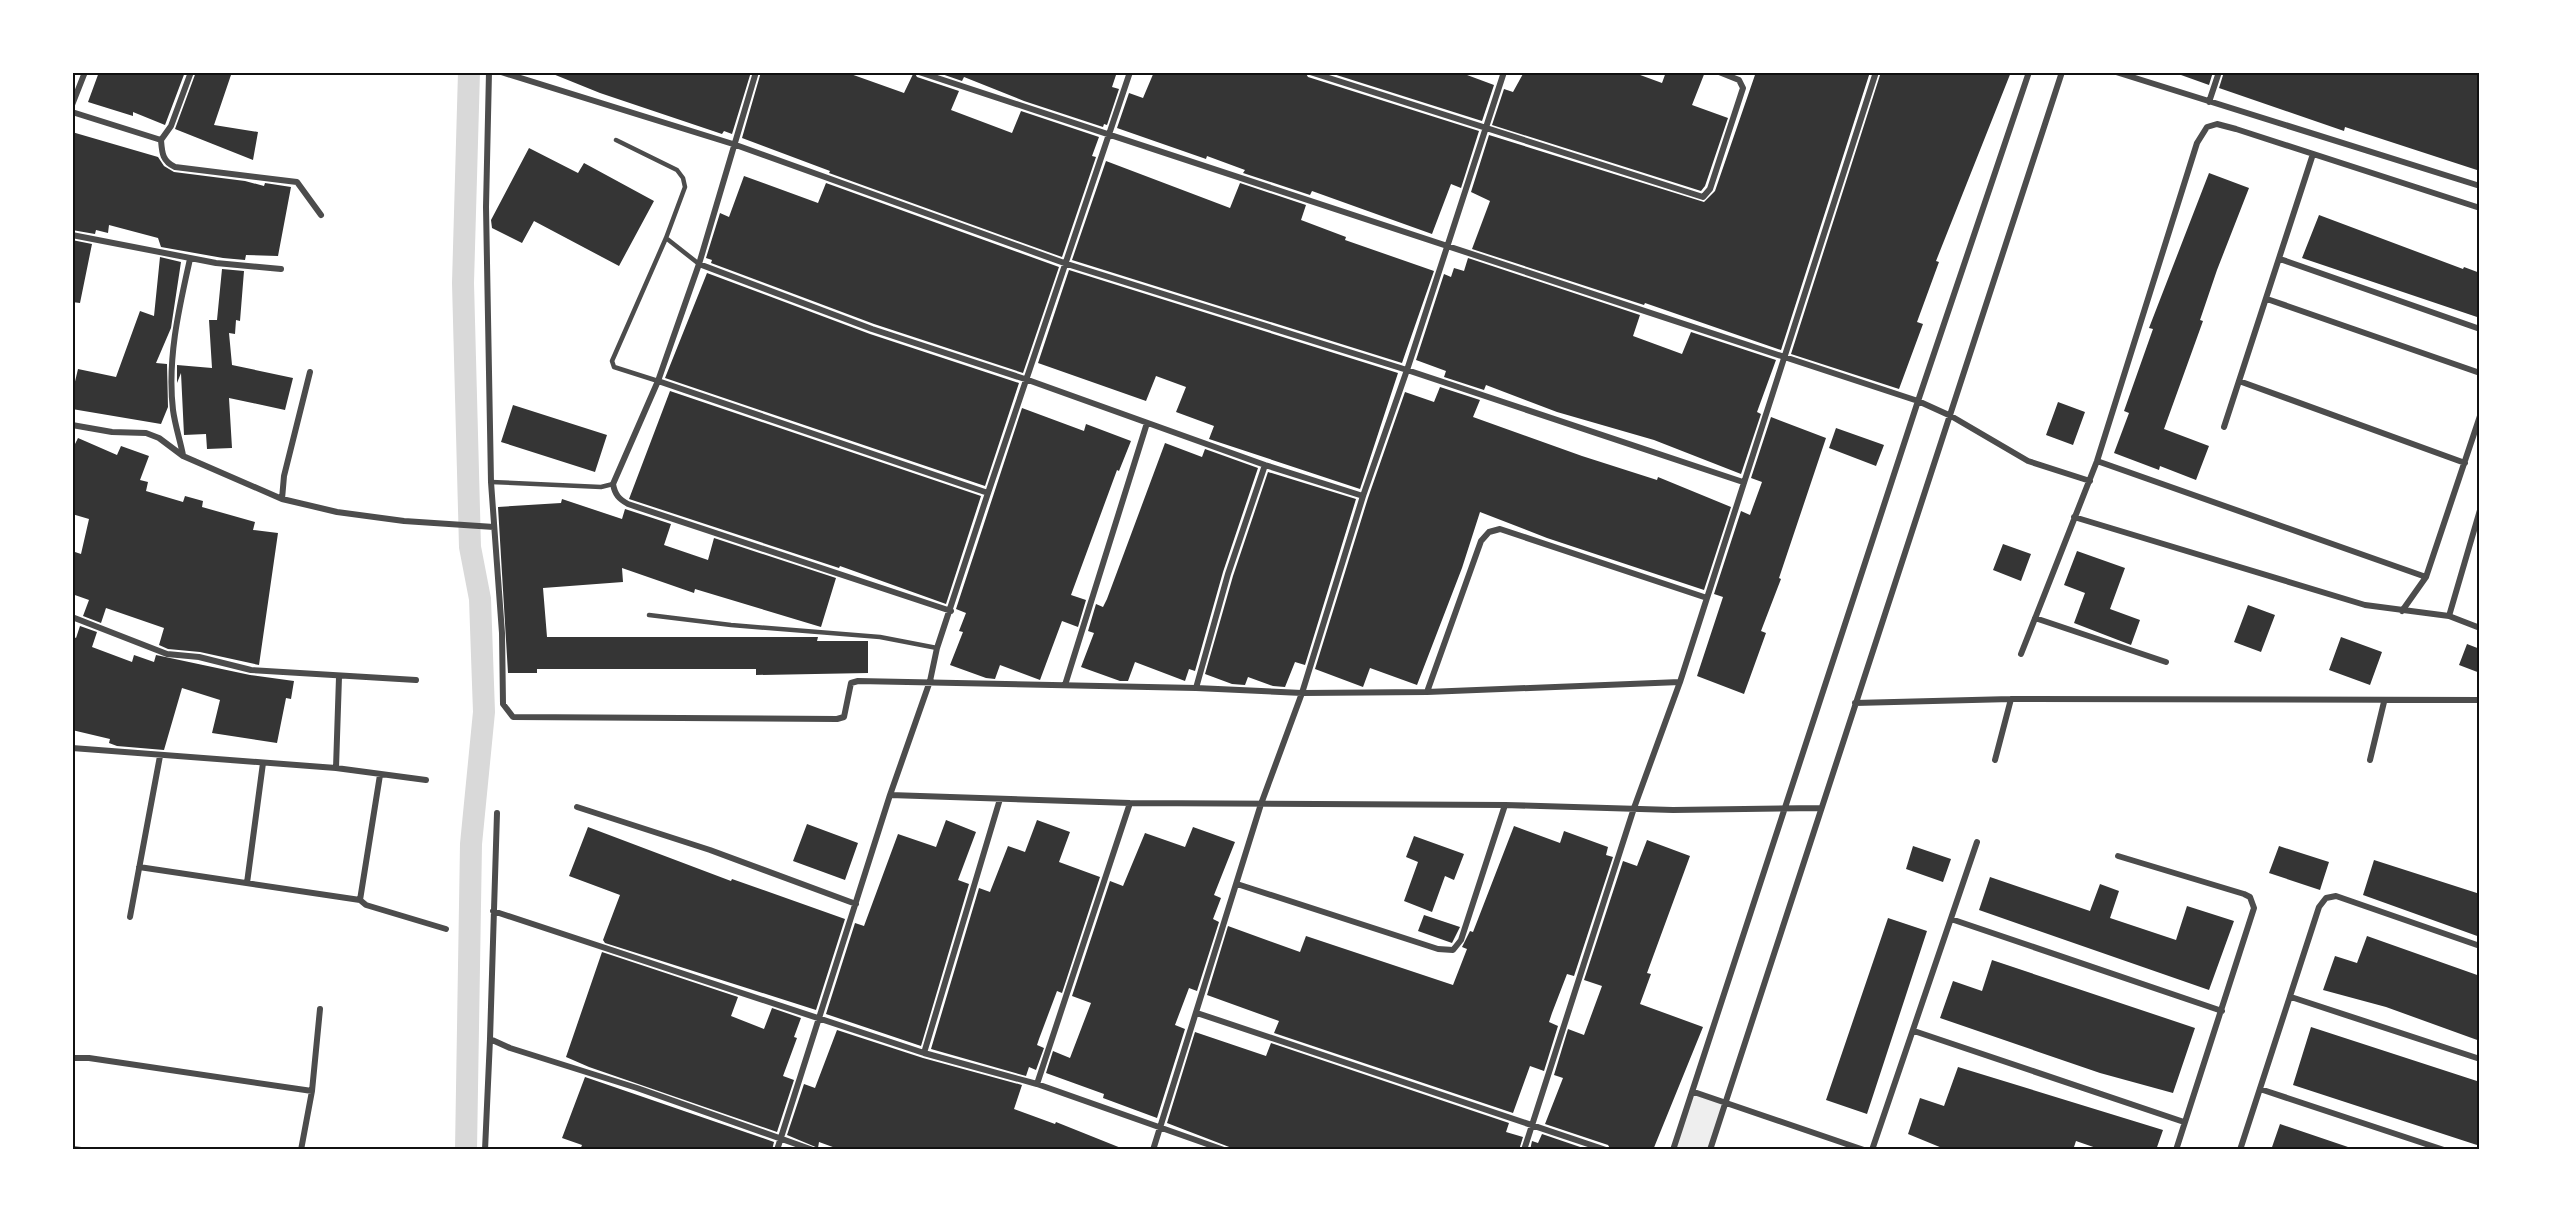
<svg xmlns="http://www.w3.org/2000/svg" width="2552" height="1222" font-family="Roboto,sans-serif">
  <style>
    .green { fill: #eee }
    .lines { fill: none; stroke-linecap: round; stroke-linejoin: round }
    .canal { stroke: #d9d9d9; stroke-width: 22 }
    .building { fill: #353535 }
    .service { stroke: #4c4c4c; stroke-width: 4.5 }
    .minor { stroke: #4c4c4c; stroke-width: 6 }
    .neatline { fill: none; stroke: #111; stroke-width: 2 }
  </style>
  <rect width="100%" height="100%" fill="#fff"/>
  <path class="green" d="M1694,1092L1726,1103L1711,1150H1674Z"/>
  <g class="lines">
    <path class="canal" d="M466,1150L471,844L484,712L480,599L470,547L463,283L469,72"/>
  </g>
  <path class="building" d="M99,72H185L165,125L133,112V116L88,102Z
    M196,72H232L214,125L258,132L253,160L175,129Z
    M548,72H751L732,134L724,131L722,134L600,93Z
    M761,72H845L904,93L914,72L917,77L959,91L951,110L1012,133L1021,111L1099,137L1092,156L1096,157L1062,257L829,173L830,171L742,138Z
    M936,72H1117L1112,87L1119,89L1107,125L1104,124L1103,127L1024,101L964,77L962,81Z
    M1154,72H1305L1308,77L1479,131L1461,188L1451,184L1432,234L1312,191L1310,195L1243,173L1245,170L1207,156L1206,159L1117,128L1129,93L1143,98Z
    M1327,72H1459L1494,85L1482,121Z
    M1524,72H1632L1662,83L1666,72H1705L1692,105L1728,118L1705,186L1701,191L1492,125L1504,89L1513,92Z
    M1756,72H1870L1781,350L1645,303L1644,305L1472,249L1490,201L1471,192L1489,135L1704,202L1715,191Z
    M1881,72H2011L1936,261L1939,262L1917,322L1923,324L1899,389L1791,354Z
    M2181,72H2213L2209,85L2181,75Z
    M2224,72H2480V171L2345,127L2344,131L2219,88Z
    M72,132L158,157L164,166L174,172L245,181L264,186L265,183L291,187L278,256L246,255L245,260L223,258L161,247L158,238L109,225L108,233L96,230L95,234L72,230Z
    M529,148L578,173L584,163L654,201L619,266L534,221L522,243L492,228L491,220Z
    M1106,161L1230,208L1240,183L1306,205L1301,220L1346,237L1345,240L1434,271L1402,363L1072,260Z
    M2209,173L2249,188L2217,270L2200,320L2203,321L2164,429L2209,446L2196,480L2160,466L2159,470L2114,453L2129,413L2124,411L2153,329L2149,328Z
    M744,176L818,203L826,183L1059,267L1023,373L874,324L711,263L712,260L706,258L720,213L729,217Z
    M2319,215L2463,269L2464,267L2480,273V318L2302,258Z
    M72,240L92,244L80,303L72,302Z
    M160,257L181,262L171,328L156,363L167,364L168,407L161,424L72,409V394L78,369L116,377L140,311L154,316Z
    M1468,258L1640,315L1633,336L1682,354L1691,332L1776,360L1757,412L1761,414L1741,474L1654,440L1557,412L1486,385L1484,390L1444,377L1446,371L1416,360L1444,274L1451,277L1454,268L1464,271Z
    M222,269L244,271L240,321L236,320L235,334L229,333L232,365L293,378L285,410L229,398L232,448L207,449L206,434L184,435L181,373L177,383V365L212,368L209,320H217Z
    M1069,270L1398,373L1360,489L1209,439L1214,426L1176,412L1186,387L1156,376L1146,401L1038,363Z
    M707,273L870,334L1019,383L985,486L665,378Z
    M1440,387L1480,400L1473,417L1582,456L1657,480L1658,477L1731,507L1704,590L1547,538L1480,512L1462,568L1417,685L1370,668L1363,687L1315,669L1368,498L1405,392L1434,402Z
    M670,391L981,496L946,604L840,566L839,568L629,499Z
    M2058,402L2085,412L2073,445L2046,435Z
    M513,405L607,435L595,472L501,442Z
    M1022,408L1084,431L1086,424L1131,441L1119,471L1117,470L1071,595L1086,600L1078,627L1062,621L1040,680L1000,665L995,679L986,678L950,665L963,632L959,631L966,613L956,609Z
    M1771,417L1826,438L1779,578L1781,579L1761,631L1766,633L1744,694L1697,676L1723,597L1714,594L1741,511L1750,515L1762,482L1751,478Z
    M1836,428L1884,445L1876,466L1829,448Z
    M78,438L117,455L121,446L149,456L140,480L148,482L146,491L183,502L185,496L203,501L202,507L255,522L253,530L278,533L259,665L200,652L168,649L159,645L164,628L106,608L101,623L83,616L89,600L72,594V551L81,554L89,519L72,514V450Z
    M1165,443L1202,457L1205,449L1258,468L1223,572L1195,671L1189,669L1185,681L1135,662L1128,681H1120L1081,667L1094,633L1088,631L1096,604L1103,607L1107,599Z
    M1268,472L1356,499L1305,665L1295,662L1285,687L1273,686L1248,677L1245,685L1232,684L1205,674L1233,576Z
    M562,499L622,519L625,509L671,524L664,545L708,560L714,538L836,578L821,627L695,589L694,593L622,568L623,582L543,588L547,637H818L817,641H868V673L756,675V669H537V673H508L498,507L561,503Z
    M2003,544L2031,554L2021,581L1993,570Z
    M2077,551L2125,568L2110,609L2140,620L2131,645L2074,623L2085,593L2064,585Z
    M2248,605L2275,615L2261,652L2234,642Z
    M80,626L97,632L92,647L132,662L134,655L154,662L156,655L250,675L294,681L291,699L286,698L277,743L212,733L220,700L182,688L164,750L117,746L109,743L110,739L72,730V636L76,638Z
    M2341,637L2382,652L2370,685L2329,670Z
    M2467,644L2480,649V673L2459,665Z
    M946,820L976,832L958,880L969,884L921,1046L826,1014L855,923L864,926L898,834L936,847Z
    M1037,820L1070,832L1059,862L1100,877L1062,993L1057,991L1039,1039L1037,1045L1044,1048L1036,1070L1029,1067L1026,1076L931,1049L979,888L990,892L1008,846L1025,852Z
    M807,824L858,843L845,880L793,861Z
    M1514,826L1560,843L1564,831L1608,847L1606,855L1613,857L1574,976L1567,974L1552,1013L1549,1022L1558,1026L1544,1071L1530,1066L1513,1113L1274,1033L1279,1021L1207,995L1228,926L1300,952L1306,936L1453,985L1467,949L1462,947L1470,931L1473,932Z
    M588,827L731,881L732,879L845,919L816,1010L605,943L603,940L620,895L569,876Z
    M1193,827L1235,842L1214,895L1221,898L1213,919L1219,922L1197,991L1189,988L1175,1025L1185,1029L1157,1118L1103,1098L1104,1094L1046,1073L1053,1051L1070,1058L1091,1003L1072,996L1110,881L1123,886L1145,833L1185,847Z
    M1414,836L1464,854L1454,880L1445,876L1432,912L1404,901L1418,862L1406,857Z
    M1647,840L1690,856L1647,973L1651,974L1640,1004L1703,1027L1653,1150H1611L1608,1145L1545,1124L1563,1078L1554,1075L1568,1029L1584,1035L1602,986L1584,980L1623,861L1637,866Z
    M1913,846L1951,859L1943,882L1906,869Z
    M2279,846L2329,862L2320,890L2269,873Z
    M2374,860L2480,894V937L2363,895Z
    M1990,877L2090,911L2100,884L2119,891L2110,918L2176,940L2187,906L2234,921L2209,990L1979,910Z
    M1424,915L1460,927L1452,943L1418,931Z
    M1888,918L1927,931L1867,1114L1826,1100Z
    M2367,936L2480,976V1041L2386,1007L2323,990L2335,956L2357,963Z
    M602,952L738,997L731,1016L764,1029L772,1008L801,1018L794,1037L797,1038L783,1076L794,1080L777,1132L589,1067L566,1057Z
    M1992,960L2195,1028L2173,1093L2100,1073L1940,1018L1953,981L1982,991Z
    M2311,1027L2480,1082V1146L2293,1085Z
    M837,1030L923,1058L1022,1085L1014,1109L1055,1124L1056,1122L1126,1150H841L819,1142L818,1148L787,1135L804,1084L815,1088Z
    M1195,1032L1266,1056L1271,1043L1509,1123L1506,1132L1523,1137L1519,1150H1237L1167,1123Z
    M1958,1067L2163,1130L2156,1150H2102L2076,1141L2073,1150H1947L1908,1134L1920,1098L1944,1106Z
    M585,1077L774,1142L772,1150H580L582,1145L562,1138Z
    M2280,1124L2348,1147L2347,1150H2271Z
    M1542,1134L1589,1150H1530L1532,1141L1538,1143Z"/>
  <g class="lines">
    <path class="service" d="M616,140L677,170L683,178L685,187L666,238L612,361L614,367L658,381
      M666,238L699,264
      M491,482L601,487L613,484
      M649,615L731,625L880,637L937,648"/>
    <path class="minor" d="M489,72L486,207L491,482L502,633L503,704L513,717L837,719L844,717L851,683L858,681L1196,688L1302,693L1427,692L1680,682
      M501,72L733,144L1067,264L1407,370L1743,482
      M756,72L699,264L658,381L613,484C615,495 619,499 628,504L951,611
      M919,72L1918,401L1951,416L2028,461L2090,481
      M1310,72L1703,197L1710,189L1743,88L1739,80L1719,72
      M2116,72L2480,186
      M2209,102L2219,72
      M72,105L85,72
      M72,112L161,140C162,152 162,161 175,167L297,182L321,215
      M161,140L171,126L191,72
      M72,235L216,263L281,269
      M2280,259L2480,329
      M699,264L872,329L1028,380L1265,465L1363,496
      M2267,299L2480,373
      M658,381L988,493
      M2239,381L2465,463
      M72,425L112,432L146,433L159,438L183,456L282,499L337,512L404,521L494,527
      M2224,427L2313,154
      M183,455C180,440 175,425 173,410C167,359 179,308 190,259
      M2097,461L2426,577
      M282,499L284,476L310,372
      M2074,517L2365,605L2449,616L2480,628
      M2402,611L2426,577L2480,416
      M2449,616L2480,510
      M72,617L167,654L199,657L251,670L416,680
      M2035,618L2166,662
      M2021,654L2097,461L2197,143L2207,127L2217,124L2236,129L2480,208
      M339,677L336,768L426,780
      M1065,685L1147,423
      M1196,688L1228,574L1265,465
      M1427,692L1481,541L1489,532L1500,529L1707,598
      M1855,703L2011,699L2480,700
      M72,748L336,768
      M1995,760L2011,699
      M2370,760L2384,702
      M890,795L1130,803L1505,805L1673,810L1821,808
      M577,807L710,850L856,904
      M497,813L490,1039L510,1048L637,1088L813,1150
      M2118,856L2244,894L2250,897L2254,908L2176,1150
      M139,867L360,900L366,905L446,929
      M247,883L263,763
      M1237,884L1438,949L1453,950L1461,940L1505,805
      M360,900L380,775
      M493,911L924,1053L1037,1084L1224,1150
      M130,917L160,756
      M1951,919L2222,1011
      M2291,997L2480,1059
      M1197,1013L1606,1150
      M1914,1031L2184,1122
      M924,1053L1000,799
      M72,1058H89L312,1091
      M1037,1084L1130,803
      M2260,1089L2444,1150
      M1694,1092L1864,1150
      M72,1149L81,1150
      M301,1150L312,1091L320,1009
      M485,1150L490,1039
      M777,1150L890,795L930,681L937,648L988,493L1130,72
      M1153,1150L1261,804L1302,693L1363,496L1407,370L1504,72
      M1524,1150L1634,808L1680,682L1876,72
      M1673,1150L1918,401L2029,72
      M1710,1150L2062,72
      M1872,1150L1977,842
      M2240,1150L2319,907L2326,898L2336,896L2480,946"/>
  </g>
  <rect width="2552" height="1222" fill="none" stroke="#ffffff" stroke-width="147"/>
  <rect x="74" y="74" width="2404" height="1074" class="neatline"/>
</svg>
